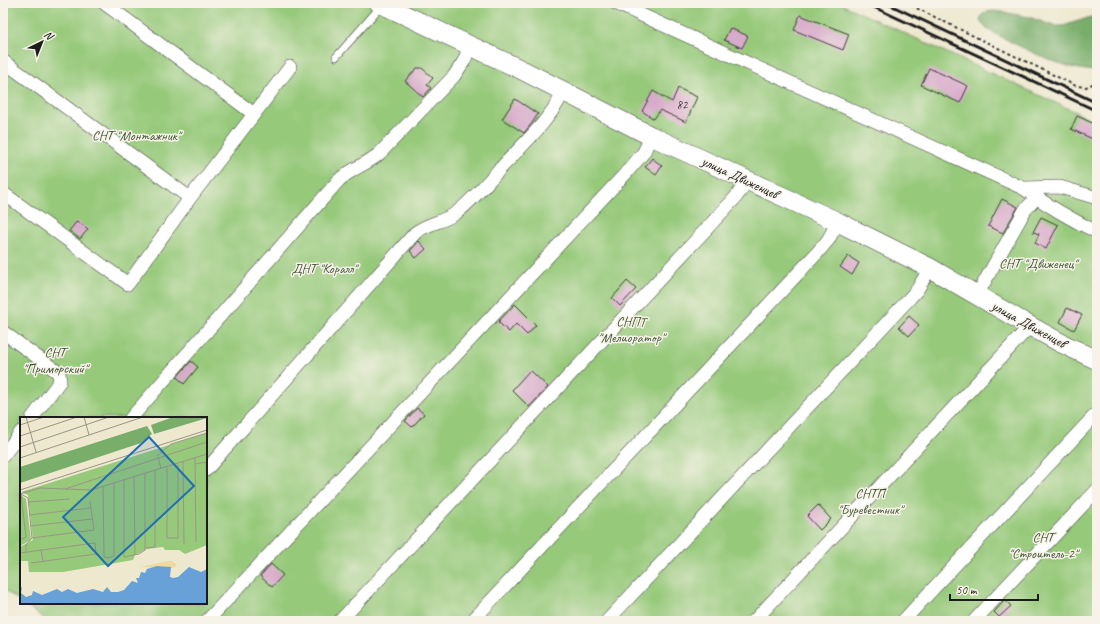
<svg xmlns="http://www.w3.org/2000/svg" width="1100" height="624" font-family="Caveat,sans-serif">
  <style>
    .green { fill: #96c97a; stroke: #59724b }
    .forest { fill: #78ad6a; stroke: #4a6443 }
    .building { fill: #d8aacb }
    .lines { fill: none; stroke-linecap: round; stroke-linejoin: round }
    .lane-casing { stroke: #3c3b37; stroke-width: 8 }
    .street-casing { stroke: #3c3b37; stroke-width: 14 }
    .secondary-casing { stroke: #3c3b37; stroke-width: 20 }
    .path { stroke: #3c3b37; stroke-width: 2; stroke-dasharray: 3 3; stroke-linecap: butt }
    .lane { stroke: #fff; stroke-width: 7 }
    .street { stroke: #fff; stroke-width: 13 }
    .secondary { stroke: #fff; stroke-width: 19 }
    .rail { stroke: #1c1c1c; stroke-width: 3 }
    .labels { text-anchor: middle; stroke-width: 3; stroke-linejoin: round; paint-order: stroke }
    .number-label { font-size: 12px; fill: #4b4048 }
    .park-label { font-size: 14px; fill: #47593d; stroke: #f7f3e8 }
    .street-label { font-size: 14px; fill: #1c1c1c; stroke: #f7f3e8 }
    .inset-road { fill: none; stroke: #9a9687; stroke-width: 1 }
    .view { fill: #1f6fb2; fill-opacity: 0.15; stroke: #1f6fb2; stroke-width: 2 }
    .inset-edge { fill: none; stroke: #1c1c1c; stroke-width: 2 }
  </style>
  <rect width="100%" height="100%" fill="#f7f3e8"/>
  <filter id="ink" filterUnits="userSpaceOnUse"><feTurbulence type="fractalNoise" baseFrequency=".025" numOctaves="2"/><feDisplacementMap in="SourceGraphic" scale="8" xChannelSelector="R" yChannelSelector="G"/><feConvolveMatrix kernelMatrix="1 2 1 2 8 2 1 2 1" color-interpolation-filters="sRGB"/></filter>
  <filter id="wash" filterUnits="userSpaceOnUse"><feTurbulence type="fractalNoise" baseFrequency=".012" numOctaves="4" result="noise"/><feDisplacementMap in="SourceGraphic" scale="16" xChannelSelector="R" yChannelSelector="G"/><feGaussianBlur stdDeviation="0.9" result="paint"/><feColorMatrix in="noise" values="0 0 0 0 0 0 0 0 0 0 0 0 0 0 0 0 0 1.4 0 .05"/><feComposite in="paint" operator="in"/></filter>
  <g filter="url(#wash)">
    <rect width="100%" height="100%" fill="#eee8cf"/>
    <path class="green" d="M3,3H839L1082,115L1097,123V621H48L22,603H206V418H21V602L3,589Z"/>
    <path class="forest" d="M993,11L1002,12L1029,17L1054,26H1063L1097,15V70C1070,74 1015,44 990,31L984,26L980,21L982,15L986,12Z"/>
    <g id="blocks">
      <path class="building" d="M800,15L849,34L843,50L794,30Z
        M730,28L748,36L742,48L724,40Z
        M417,68H422L433,78L427,85L431,88L423,97L405,81Z
        M929,68L968,86L960,103L921,85Z
        M678,88L697,97L686,122L660,110L654,119L642,111L653,91L672,102Z
        M515,99L538,114L532,123L524,133L502,119Z
        M1077,116L1097,125V141L1071,129Z
        M652,158L662,166L656,175L645,167Z
        M1002,199L1018,207L1003,233L988,226Z
        M1041,217L1058,225L1046,249L1035,243L1039,234L1033,232Z
        M77,221L88,229L80,239L69,231Z
        M419,241L426,249L416,258L410,251Z
        M848,256L859,263L852,275L840,267Z
        M627,281L636,289L620,306L612,298Z
        M515,304L536,325L527,335L516,324L509,332L498,322Z
        M1067,308L1082,315L1074,330L1060,322Z
        M909,316L919,325L909,336L899,327Z
        M191,361L198,367L184,384L177,377Z
        M530,370L548,387L529,407L512,390Z
        M417,408L424,414L412,427L405,421Z
        M818,505L831,519L820,530L807,516Z
        M271,564L283,575L272,587L260,576Z
        M1005,600L1011,606L999,617L994,612Z"/>
    </g>
  </g>
  <g filter="url(#ink)">
    <use href="#blocks" fill-opacity="0" stroke="#3c3b37" stroke-width="1"/>
    <g class="lines">
      <g class="lane-casing">
        <path id="lane" d="M336,57L382,5"/>
      </g>
      <g class="street-casing">
        <path id="street" d="M104,3L254,114
          M615,3L1023,188C1048,206 1070,219 1097,232
          M3,61L190,198
          M1023,188L1060,187L1097,198
          M3,193L128,284L190,198L290,67
          M977,295L1025,210L1036,198
          M3,332L59,373L60,381L32,418
          M131,418L339,180C352,168 368,164 380,153L454,76L464,61L470,46
          M3,456L21,432
          M206,470L415,233C427,223 444,222 456,213C472,201 485,185 498,171C521,146 549,122 564,91
          M207,621L627,172L644,152L651,136
          M340,621L697,239L736,197L747,181
          M472,621L817,253L828,240L838,222
          M607,621L908,300L917,290L930,268
          M754,621L1030,326
          M903,621L1097,413
          M974,621L1097,490"/>
      </g>
      <g class="secondary-casing">
        <path id="secondary" d="M379,3L522,70L651,136L838,222L930,268L1030,326L1061,343L1097,360"/>
      </g>
      <path class="path" d="M906,3L1076,86L1086,87L1097,82"/>
      <use href="#lane" class="lane"/>
      <use href="#street" class="street"/>
      <use href="#secondary" class="secondary"/>
      <path class="rail" d="M865,3L1097,111
        M886,3L1097,103"/>
    </g>
  </g>
  <g class="labels">
    <g class="number-label">
      <text x="682" y="109">82</text>
    </g>
    <g class="park-label">
      <text x="136" y="140">СНТ "Монтажник"</text>
      <text x="1038" y="268">СНТ "Движенец"</text>
      <text x="324" y="273">ДНТ "Коралл"</text>
      <text x="631" y="326">СНПТ<tspan x="631" dy="16">"Мелиоратор"</tspan></text>
      <text x="55" y="357">СНТ<tspan x="55" dy="16">"Приморский"</tspan></text>
      <text x="870" y="498">СНТП<tspan x="870" dy="16">"Буревестник"</tspan></text>
      <text x="1043" y="542">СНТ<tspan x="1043" dy="16">"Строитель-2"</tspan></text>
    </g>
    <g class="street-label">
      <text transform="translate(740 177) rotate(25)" y="5">улица Движенцев</text>
      <text transform="translate(1029 324) rotate(29)" y="5">улица Движенцев</text>
    </g>
  </g>
  <g transform="translate(20 417)">
    <rect width="187" height="187" fill="#eee8cf"/>
    <path d="M187,16V128L165,137L159,133H145L143,130L127,132L115,138L113,143L43,155H9L8,144H0V130L13,123L8,78L1,75ZM0,77L6,82L11,123L0,129Z" fill="#96c97a"/>
    <path d="M153,0H187V1L134,17L131,8ZM127,9L132,17L121,26L0,66V50Z" fill="#78ad6a"/>
    <path d="M147,144H152L157,148L153,151L121,150Z" fill="#eeda9e"/>
    <path d="M137,149L151,150L150,160L153,161L158,160L169,150L181,155L187,152V187H0V172L2,170L1,176L6,180L12,178L13,174L22,178L37,172L42,175L48,172L57,176L73,172L83,175L87,170L91,175H98L104,173L112,164L118,166L116,161H119L121,155L125,156L127,152Z" fill="#68a1d7"/>
    <path class="inset-road" d="M6,0L16,35M64,0L69,18M0,8L24,0M0,19L57,0M0,30L89,0M137,39L151,27L187,16M138,40L141,52M0,41L123,0M175,41L176,125M163,45L164,127M186,45L187,79M175,47L187,45M147,51V121H158V47M114,60L115,137M104,63V140L119,137L125,133V56M83,69L84,140L88,141L94,139V66M45,72L187,25M0,73L187,13M0,77L20,71L71,73L187,37M1,77L8,81L12,121L6,128V135M8,85L50,82M9,98L71,91M10,109L72,102M12,121L74,113L70,84M0,123L6,120L1,77M125,131L135,130V53M21,132L23,144M0,136L75,126L76,137L11,146"/>
    <path class="view" d="M129,20L174,69L88,149L43,100Z"/>
    <rect width="187" height="187" class="inset-edge"/>
  </g>
  <rect width="1100" height="624" fill="none" stroke="#f7f3e8" stroke-width="16"/>
  <g transform="translate(42 42) rotate(43)" stroke="#f7f3e8" stroke-width="3" paint-order="stroke">
  <path d="M0-3L7 15L0 10L-7 15Z" fill="#1c1c1c"/>
  <text y="-6" font-size="11" font-weight="bold" text-anchor="middle" fill="#1c1c1c">N</text>
  </g>
  <path d="M950 594v6h88v-6" fill="none" stroke="#1c1c1c" stroke-width="2"/>
  <text x="956" y="594" font-size="12" fill="#1c1c1c" stroke="#f7f3e8" stroke-width="3" paint-order="stroke">50 m</text>
</svg>
